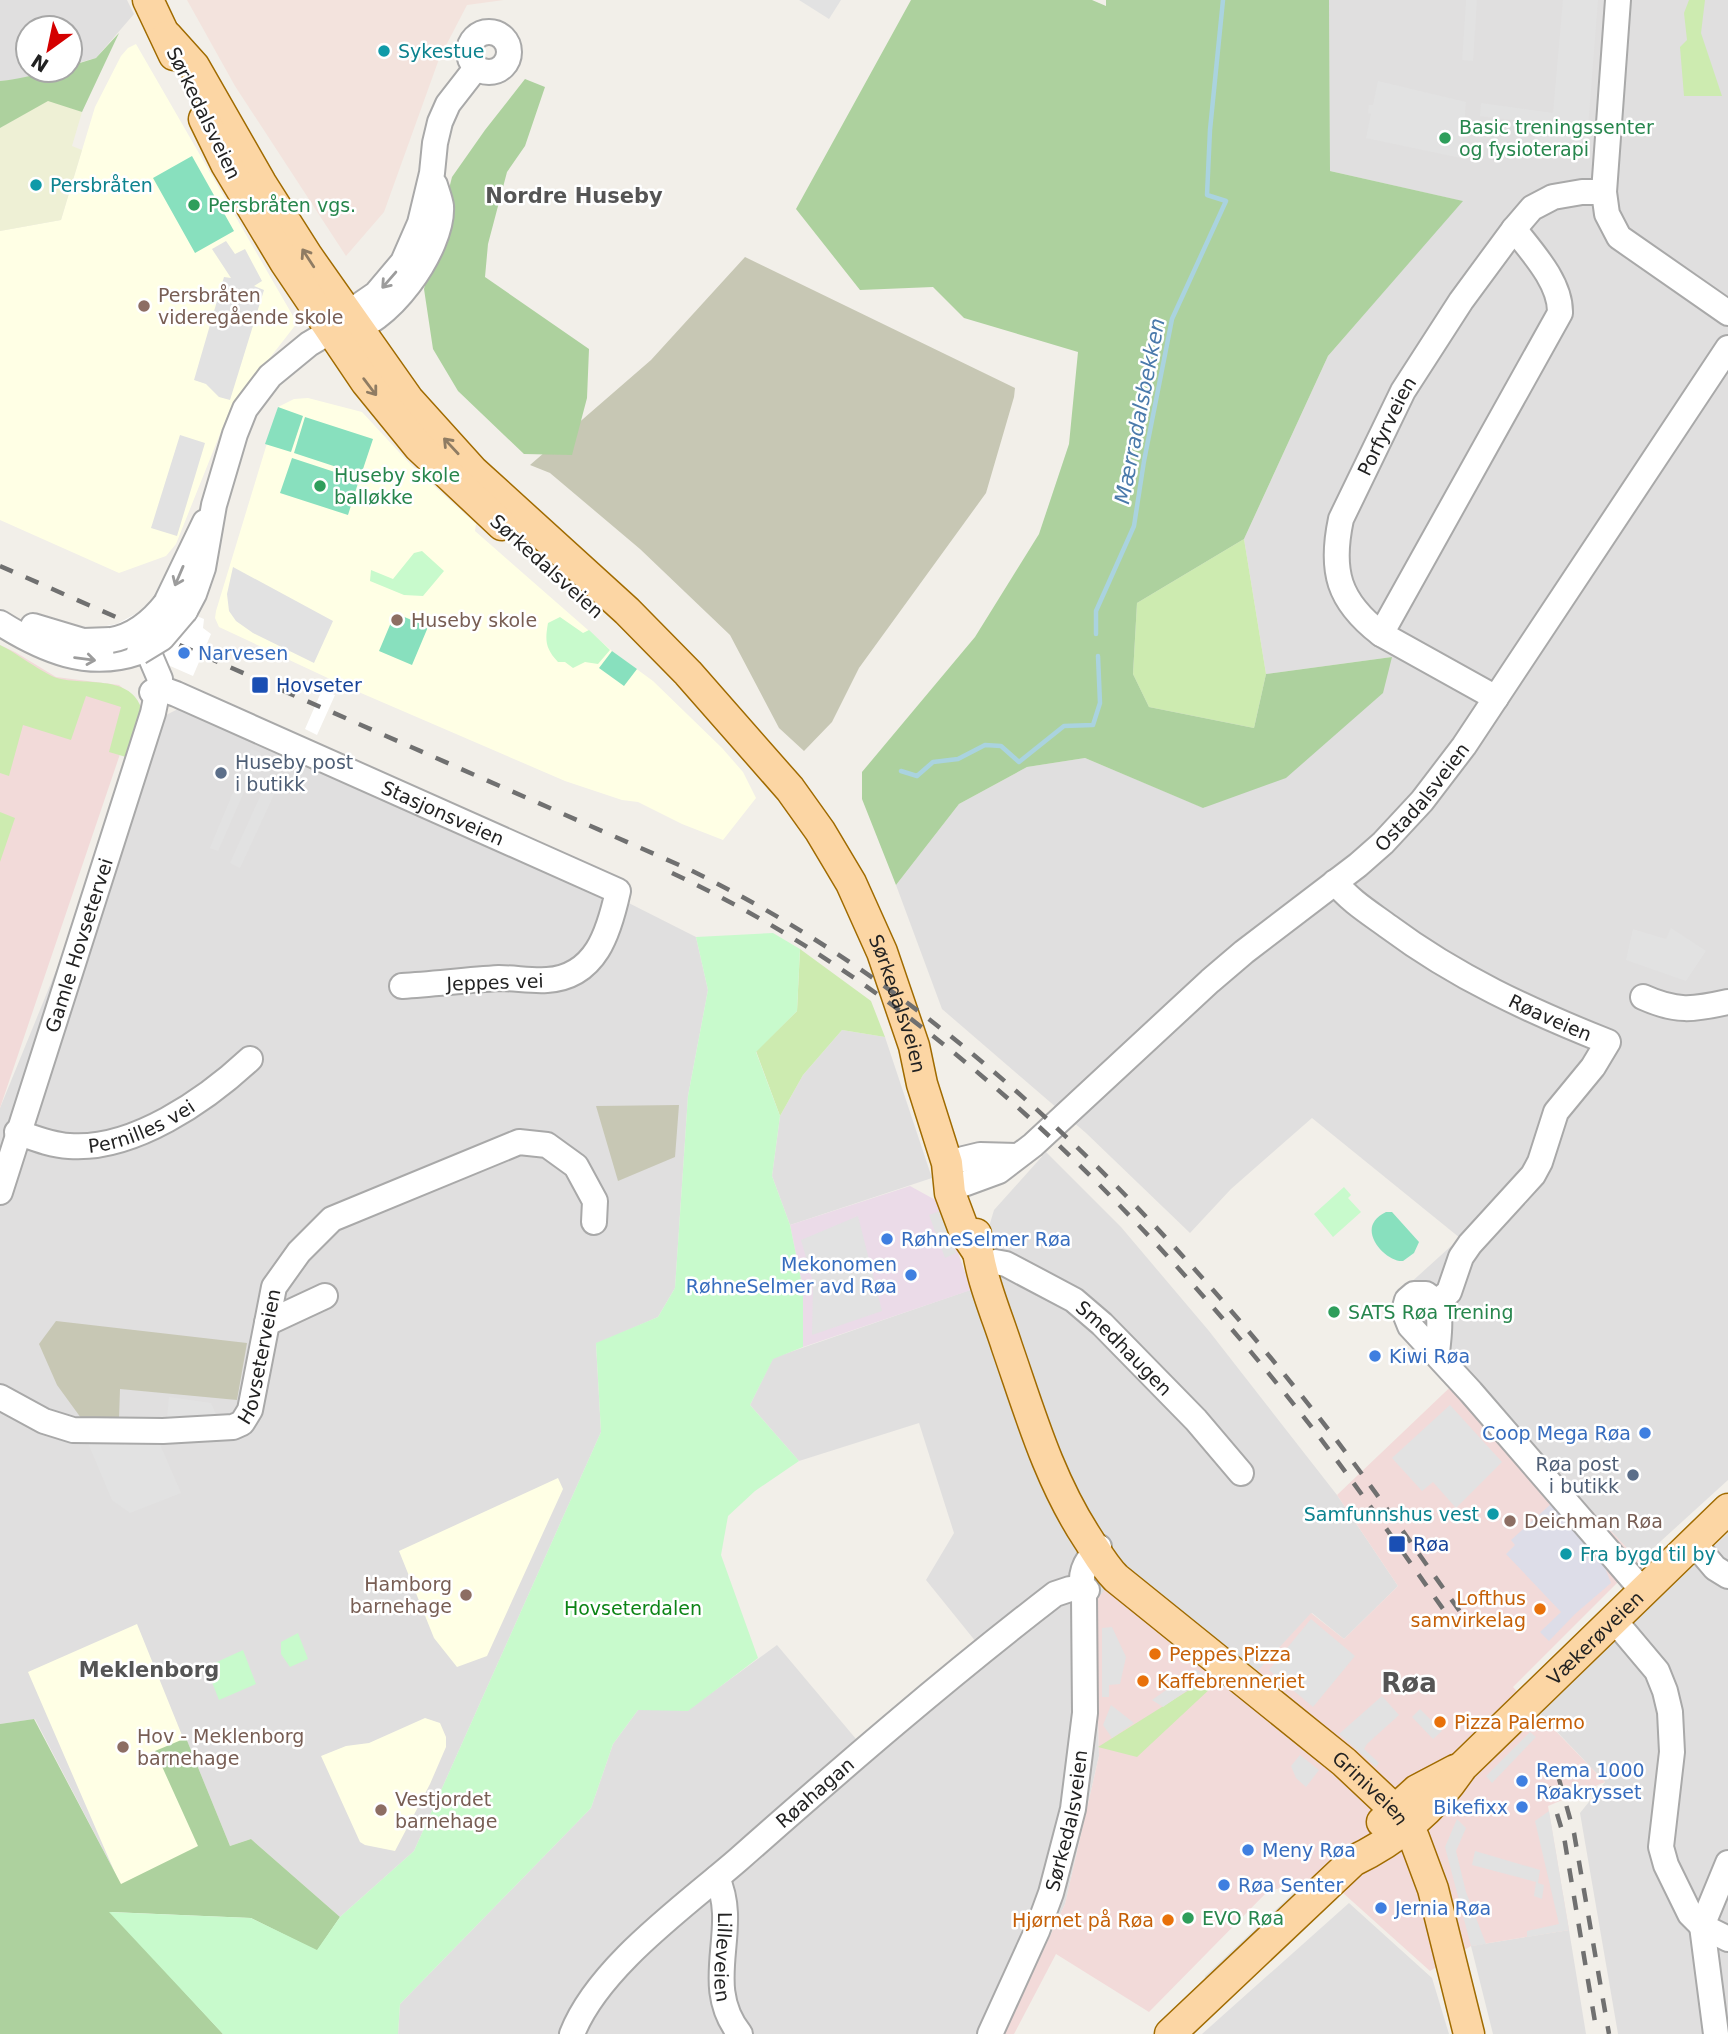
<svg xmlns="http://www.w3.org/2000/svg" width="1728" height="2034" font-family="'DejaVu Sans',sans-serif">
  <style>
    .residential { fill: #e0dfdf }
    .commercial { fill: #f2dad9 }
    .industrial { fill: #ebdbe8 }
    .education { fill: #ffffe5 }
    .military { fill: #f3e3dd }
    .construction { fill: #c7c7b4 }
    .farmland { fill: #eef0d5 }
    .grass { fill: #cdebb0 }
    .forest { fill: #add19e }
    .park { fill: #c8facc }
    .pitch { fill: #88e0be }
    .parking { fill: #e2e2e2 }
    .plaza { fill: #dddde8 }
    .pier { fill: #fff }
    .lines { fill: none; stroke-linecap: round; stroke-linejoin: round }
    .stream { stroke: #aad3df; stroke-width: 4.5 }
    .minor-casing { stroke: #a9a9a9; stroke-width: 28 }
    .major-casing { stroke: #a06b00; stroke-width: 33 }
    .minor { stroke: #fff; stroke-width: 24 }
    .major { stroke: #fcd6a4; stroke-width: 30 }
    .rail { stroke: #707070; stroke-width: 4.5; stroke-dasharray: 14 14; stroke-linecap: butt }
    .minor-bridge-casing { stroke: #a9a9a9; stroke-width: 28; stroke-linecap: butt }
    .minor-bridge { stroke: #fff; stroke-width: 24 }
    .oneway { stroke: #8f7c63 }
    .oneway2 { stroke: #9c9c9c }
    .culture-dot { fill: #0f9aa8; stroke: #fff; stroke-width: 2.5 }
    .leisure-dot { fill: #2e9e5b; stroke: #fff; stroke-width: 2.5 }
    .education-dot { fill: #8d6e63; stroke: #fff; stroke-width: 2.5 }
    .shop-dot { fill: #3f7fe0; stroke: #fff; stroke-width: 2.5 }
    .transit-dot { fill: #1a4fb4; stroke: #fff; stroke-width: 2.5 }
    .service-dot { fill: #5c6f8a; stroke: #fff; stroke-width: 2.5 }
    .food-dot { fill: #e8710a; stroke: #fff; stroke-width: 2.5 }
    .labels { text-anchor: middle; stroke-width: 5; stroke-linejoin: round; paint-order: stroke }
    .culture-label { font-size: 19px; fill: #0d838f; stroke: #fff; text-anchor: start }
    .street-label { font-size: 19px; fill: #222; stroke: #fff }
    .leisure-label { font-size: 19px; fill: #27864d; stroke: #fff; text-anchor: start }
    .education-label { font-size: 19px; fill: #785e54; stroke: #fff; text-anchor: start }
    .shop-label { font-size: 19px; fill: #366cbe; stroke: #fff; text-anchor: start }
    .transit-label { font-size: 19px; fill: #164399; stroke: #fff; text-anchor: start }
    .service-label { font-size: 19px; fill: #4e5e75; stroke: #fff; text-anchor: start }
    .food-label { font-size: 19px; fill: #c56008; stroke: #fff; text-anchor: start }
    .park-label { font-size: 19px; fill: #0c8416; stroke: #fff }
    .neighbourhood-label { font-size: 21px; font-weight: bold; fill: #555; stroke: #fff }
    .water-label { font-size: 21px; font-style: italic; fill: #4a7aab; stroke: #fff }
    .district-label { font-size: 26px; font-weight: bold; fill: #555; stroke: #fff }
  </style>
  <rect width="100%" height="100%" fill="#f2efe9"/>
  <path class="residential" d="M0,0H127L134,14L96,58L70,65V28H28V70H55L19,79L0,81Z
    M1329,0H1728V1480L1639,1561L1464,1374L1397,1295L1460,1238L1312,1118L1231,1189L1190,1233L1086,1133L942,1009L896,885L959,804L1027,767L1085,758L1204,808L1392,657L1266,674L1244,539L1328,356L1462,201L1330,171Z
    M178,709L186,710L603,890L696,937L708,990L688,1096L675,1288L658,1317L596,1344L601,1432L414,1851L340,1917L251,1839L230,1846L186,1738L121,1884L35,1719L0,1724V1108L157,723L164,716Z
    M842,1030L885,1037L932,1178L790,1225L772,1176L780,1116L803,1075Z
    M1046,1152L1121,1227L1209,1331L1337,1495L1398,1586L1344,1639L1312,1613L1239,1692L1095,1602L1099,1756L1065,1904L1003,2034H398L400,2004L591,1808L613,1744L638,1710H688L777,1645L872,1758L989,1658L926,1580L954,1533L919,1423L799,1461L750,1405L773,1358L970,1290L994,1210Z
    M1728,1533V2034H1618L1580,1813L1605,1782L1539,1713Z
    M1349,1903L1432,1978L1449,2034H1202Z
    M1569,1930L1586,2034H1493L1471,1946Z"/>
  <path class="commercial" d="M0,645L15,652L56,677L119,685L138,701L0,1108Z
    M1464,1374L1639,1561L1513,1687L1605,1782L1548,1806L1569,1930L1471,1946L1430,1971L1323,1875L1267,1892L1149,2012L1056,1954L1014,2034H1004L1065,1904L1099,1756L1095,1602L1110,1583L1239,1691L1311,1613L1344,1639L1398,1586L1337,1495Z"/>
  <path class="industrial" d="M910,1186L941,1203L971,1290L803,1347V1289L790,1225Z"/>
  <path class="education" d="M136,44L297,323L230,409L176,544L166,556L119,573L0,520V231L61,220L95,107L121,56L128,48Z
    M308,398L362,412L411,465L476,524L475,531L612,651L653,681L722,748L743,772L756,798L723,840L682,824L638,802L622,800L565,781L347,687L219,627L215,618L216,611L278,407L294,399Z
    M558,1478L563,1489L487,1656L457,1667L434,1638L399,1551Z
    M137,1624L230,1854L125,1896L28,1672Z
    M425,1718L440,1723L446,1737V1747L430,1784L395,1851L365,1845L360,1842L321,1756L346,1746L369,1743Z"/>
  <path class="military" d="M187,0H504L467,5L439,59L384,212L346,256L235,86Z"/>
  <path class="construction" d="M745,257L1015,388L1014,397L986,493L859,668L832,722L804,751L779,728L730,635L640,549L550,473L530,465L651,360Z
    M679,1105L675,1157L618,1181L596,1106Z
    M56,1321L247,1343L237,1400L120,1389L119,1419L81,1418L57,1385L39,1344Z"/>
  <path class="farmland" d="M48,100L82,112L72,146L82,150L61,220L0,231V128Z"/>
  <path class="grass" d="M1689,0H1705L1701,33L1722,96H1684L1680,47L1687,40L1684,13Z
    M1244,539L1266,674L1254,728L1149,707L1133,674L1137,603Z
    M0,645C17,653 42,673 57,678C85,686 128,674 141,707L126,757L109,752L121,707L86,696L71,740L23,725L9,776L0,773Z
    M0,812L15,818L0,862Z
    M800,949L871,1001L885,1037L842,1030L803,1075L780,1116L756,1051L797,1011Z
    M1205,1680L1212,1687L1137,1757L1098,1747Z"/>
  <path class="forest" d="M911,0H1092L1106,6V0H1329L1330,171L1463,201L1328,356L1244,539L1137,603L1133,674L1149,707L1254,728L1266,674L1392,657L1383,693L1286,778L1203,808L1085,758L1027,767L959,804L896,885L862,799V772L975,637L1039,534L1069,444L1078,352L964,318L933,287L860,290L796,209Z
    M119,33L82,112L48,101L0,128V81C24,79 46,70 70,70V66L96,58Z
    M525,79L545,87L525,146L507,172L488,244L485,277L589,349L587,398L572,455L524,454L458,391L433,349L424,289L452,177L485,130Z
    M34,1719L121,1884L198,1846L155,1751L186,1738L230,1846L251,1839L340,1917L317,1951L251,1918L111,1912L223,2034H0V1724Z"/>
  <path class="park" d="M422,551L444,571L423,596L404,595L370,581L371,570L393,579L414,553Z
    M560,617L583,633L589,630L610,650L598,664L585,662L573,668L565,662H558C545,648 545,640 548,623Z
    M773,933L800,949L797,1011L756,1052L780,1116L772,1176L790,1225L803,1289V1347L773,1359L750,1405L799,1461L755,1491L728,1516L721,1555L758,1658L688,1711L638,1710L613,1744L591,1808L400,2004L398,2034H223L109,1912L251,1918L317,1950L340,1917L414,1851L601,1432L596,1343L658,1317L675,1288L688,1096L708,990L696,937Z
    M1344,1187L1351,1195L1348,1198L1361,1212L1333,1237L1314,1214Z
    M298,1633L308,1659L290,1667L281,1654V1642Z
    M243,1650L256,1684L219,1700L206,1667Z"/>
  <path class="pitch" d="M192,156L234,231L195,253L153,178Z
    M278,407L303,416L291,452L265,444Z
    M305,417L373,439L361,475L294,453Z
    M292,458L359,480L348,515L280,493Z
    M395,613L428,627L412,665L379,651Z
    M612,651L637,669L624,686L599,668Z
    M1386,1212H1392L1419,1242L1414,1253L1403,1261C1387,1263 1352,1228 1386,1212Z"/>
  <path class="parking" d="M799,0H841L829,19Z
    M1466,0H1477L1473,61L1462,60Z
    M1563,0H1598L1587,140L1532,158L1537,123L1480,116L1481,103L1553,113Z
    M1378,81L1466,102L1461,158L1366,138L1371,114L1368,113L1369,105H1373Z
    M226,241L235,254L245,249L262,281L254,286L264,290L230,400L219,397L206,384L194,380L224,277L231,278L212,249Z
    M180,435L205,443L177,536L151,528Z
    M233,567L333,621L314,663L253,633L236,621L229,611L227,594Z
    M251,749L261,753L218,851L210,848Z
    M266,783L277,788L240,868L230,863Z
    M1671,928L1706,951L1686,981L1626,960L1633,929L1666,939Z
    M940,1211L956,1253L945,1258L929,1215Z
    M858,1216L882,1311L812,1335L813,1282L801,1240Z
    M169,1397L211,1403L219,1421L167,1419Z
    M1450,1405L1502,1462L1456,1508L1433,1482L1422,1491L1392,1458Z
    M159,1442L181,1493L130,1513L112,1500L88,1443Z
    M1311,1619L1355,1656L1313,1707L1269,1670Z
    M1112,1627L1126,1657L1120,1684L1109,1685V1697H1102V1628Z
    M1196,1669L1207,1677L1163,1707L1152,1700Z
    M1382,1696L1399,1715L1367,1744L1364,1749L1379,1763L1376,1767L1339,1734Z
    M1111,1705L1134,1723L1112,1738L1103,1725Z
    M1420,1709L1442,1731L1433,1739L1412,1717Z
    M1530,1732L1536,1737L1492,1783L1486,1776Z
    M1300,1755L1319,1770L1306,1787L1296,1778L1291,1766Z
    M1549,1811L1569,1930L1527,1937V1931L1559,1924L1535,1821Z
    M1457,1819L1466,1828L1456,1851L1466,1892L1486,1944L1471,1946L1445,1847Z
    M1475,1851L1540,1870L1538,1883L1544,1885L1542,1899L1534,1896L1536,1882L1472,1865Z
    M1304,1883H1309L1204,1984L1205,1976Z"/>
  <path class="plaza" d="M1551,1504L1604,1565L1611,1583L1575,1614L1549,1641L1540,1632L1561,1612L1506,1554L1515,1545L1511,1540Z"/>
  <path class="pier" d="M153,598L204,619L203,628L211,634L193,676L79,626L96,628L117,624L139,612Z
    M322,690L335,695L317,735L305,729Z"/>
  <g class="lines">
    <path class="stream" d="M1096,634V611L1134,526L1144,461L1172,319L1226,201L1207,195L1210,130L1223,0
      M901,771L917,776L933,762L958,759L985,745L1001,746L1019,762L1064,726L1093,725L1100,703L1098,656"/>
    <g class="minor-casing">
      <g id="minor">
        <path d="M1618,0L1604,192L1607,214L1619,237L1728,313"/>
        <circle cx="489" cy="52" r="20"/>
        <path d="M343,331C386,330 444,248 441,206C440,199 437,192 435,185"/>
        <path d="M166,603L205,522"/>
        <path d="M185,611L194,594L203,568L214,505L235,434L245,409L270,376L309,344L331,331L347,314L376,294L403,262L420,223L432,173L435,143L440,122L448,104L476,68"/>
        <path d="M0,623C43,650 88,670 139,652"/>
        <path d="M33,626L83,641L111,640"/>
        <path d="M1381,634L1560,313C1561,283 1532,252 1514,229"/>
        <path id="s1" d="M152,692L165,690L176,694L618,891C609,932 596,977 547,980C531,981 515,978 499,978C466,980 434,984 402,986"/>
        <path id="s2" d="M1496,698L1381,634C1338,601 1330,571 1341,519L1403,391L1461,301L1514,229L1532,208L1553,197L1582,192H1604"/>
        <path id="s3" d="M1335,882C1350,901 1370,913 1389,927C1456,977 1530,1011 1608,1042L1593,1067L1556,1112L1540,1162L1533,1175L1470,1244L1461,1257L1449,1292L1436,1303"/>
        <path d="M1643,997C1676,1012 1693,1010 1728,1002"/>
        <path id="s4" d="M17,1132C34,1138 51,1145 69,1146C133,1151 206,1100 250,1059"/>
        <path d="M947,1163L980,1155L1017,1156"/>
        <path id="s5" d="M950,1189L999,1171L1033,1145L1210,981L1244,952L1358,865L1383,843L1422,801L1464,746L1728,348"/>
        <path id="s6" d="M0,1192L153,713L160,679L151,658"/>
        <path id="s7" d="M981,1266L995,1262L1006,1264L1074,1300L1102,1324L1196,1420L1241,1473"/>
        <path d="M267,1323L325,1296"/>
        <path d="M1437,1355C1438,1334 1446,1307 1426,1294H1414L1407,1300L1404,1311L1410,1326L1471,1392L1643,1591"/>
        <path id="s8" d="M0,1397L44,1421L73,1430L163,1431L233,1427L242,1423L250,1410L274,1287L299,1252L332,1219L519,1142L547,1145L576,1166L595,1201L594,1222"/>
        <path d="M1693,1542L1715,1568L1728,1576"/>
        <path d="M1614,1620L1657,1671L1665,1691L1670,1712L1672,1752L1661,1847L1666,1865L1690,1914L1702,1926L1728,1939"/>
        <path id="s9" d="M717,1878C741,1930 700,1984 740,2034"/>
        <path id="s10" d="M572,2034C598,1967 685,1906 739,1859C842,1768 946,1678 1055,1594L1070,1589L1087,1590"/>
        <path id="s11" d="M990,2034L1037,1931L1051,1893L1073,1809L1085,1713L1084,1596C1078,1576 1084,1562 1099,1547"/>
        <path d="M1716,2034L1702,1926L1728,1863"/>
      </g>
    </g>
    <g class="major-casing">
      <g id="major">
        <path d="M148,0L174,55"/>
        <path id="s12" d="M167,36L194,66L261,183L308,257L408,399L473,471L627,611L688,673L790,789L820,831L851,883L882,952L914,1046L922,1084L947,1163L950,1193L965,1233L977,1251"/>
        <path d="M204,119L226,164L285,262L366,382L419,447L502,525"/>
        <path id="s13" d="M976,1234C978,1272 995,1310 1007,1347C1030,1413 1049,1480 1088,1539C1097,1553 1104,1566 1116,1578L1344,1762L1395,1810L1414,1838L1433,1889L1469,2034"/>
        <path d="M1382,1822L1417,1790L1455,1770"/>
        <path id="s14" d="M1170,2034L1353,1861C1399,1839 1434,1809 1462,1767L1728,1509"/>
      </g>
    </g>
    <use href="#minor" class="minor"/>
    <use href="#major" class="major"/>
    <path class="rail" d="M0,566L686,868C939,990 1140,1192 1313,1410C1365,1475 1412,1545 1461,1613
      M672,873C926,992 1131,1199 1303,1416C1355,1482 1402,1552 1451,1620
      M1559,1779L1574,1833L1609,2034
      M1549,1787L1564,1837L1597,2034"/>
    <g class="minor-bridge-casing">
      <path id="minor-bridge" d="M111,640C134,636 152,621 166,603
        M139,652L162,638L185,611"/>
    </g>
    <use href="#minor-bridge" class="minor-bridge"/>
  </g>
  <defs><path id="oneway-shaft" d="M-6 0H5M1.5-3L5.5 0L1.5 3" fill="none" stroke-width="1.6" stroke-linecap="round" stroke-linejoin="round" transform="scale(1.75)"/></defs>
  <g class="oneway">
    <use href="#oneway-shaft" transform="translate(308 258) rotate(-123)"/>
    <use href="#oneway-shaft" transform="translate(370 387) rotate(53)"/>
    <use href="#oneway-shaft" transform="translate(451 446) rotate(-133)"/>
  </g>
  <g class="oneway2">
    <use href="#oneway-shaft" transform="translate(389 280) rotate(131)"/>
    <use href="#oneway-shaft" transform="translate(179 576) rotate(113)"/>
    <use href="#oneway-shaft" transform="translate(85 659) rotate(7)"/>
  </g>
  <g class="culture-dot">
    <circle cx="384" cy="51" r="7"/>
    <circle cx="36" cy="185" r="7"/>
    <circle cx="1493" cy="1514" r="7"/>
    <circle cx="1566" cy="1554" r="7"/>
  </g>
  <g class="leisure-dot">
    <circle cx="1445" cy="138" r="7"/>
    <circle cx="194" cy="205" r="7"/>
    <circle cx="320" cy="486" r="7"/>
    <circle cx="1334" cy="1312" r="7"/>
    <circle cx="1188" cy="1918" r="7"/>
  </g>
  <g class="education-dot">
    <circle cx="144" cy="306" r="7"/>
    <circle cx="397" cy="620" r="7"/>
    <circle cx="1510" cy="1521" r="7"/>
    <circle cx="466" cy="1595" r="7"/>
    <circle cx="123" cy="1747" r="7"/>
    <circle cx="381" cy="1810" r="7"/>
  </g>
  <g class="shop-dot">
    <circle cx="184" cy="653" r="7"/>
    <circle cx="887" cy="1239" r="7"/>
    <circle cx="911" cy="1275" r="7"/>
    <circle cx="1375" cy="1356" r="7"/>
    <circle cx="1645" cy="1433" r="7"/>
    <circle cx="1522" cy="1781" r="7"/>
    <circle cx="1522" cy="1807" r="7"/>
    <circle cx="1248" cy="1850" r="7"/>
    <circle cx="1224" cy="1885" r="7"/>
    <circle cx="1381" cy="1908" r="7"/>
  </g>
  <g class="transit-dot">
    <rect x="251" y="676" width="18" height="18" rx="3.5"/>
    <rect x="1388" y="1535" width="18" height="18" rx="3.5"/>
  </g>
  <g class="service-dot">
    <circle cx="221" cy="773" r="7"/>
    <circle cx="1633" cy="1475" r="7"/>
  </g>
  <g class="food-dot">
    <circle cx="1540" cy="1609" r="7"/>
    <circle cx="1155" cy="1654" r="7"/>
    <circle cx="1143" cy="1681" r="7"/>
    <circle cx="1440" cy="1722" r="7"/>
    <circle cx="1168" cy="1920" r="7"/>
  </g>
  <g class="labels">
    <g class="culture-label">
      <text x="398" y="58">Sykestue</text>
      <text x="50" y="192">Persbråten</text>
      <text x="1479" y="1521" text-anchor="end">Samfunnshus vest</text>
      <text x="1580" y="1561">Fra bygd til by</text>
    </g>
    <g class="street-label">
      <text transform="translate(204 113) rotate(64)" y="7">Sørkedalsveien</text>
      <text dy="7" stroke="none"><textPath href="#s2" startOffset="366">Porfyrveien</textPath></text>
      <text transform="translate(547 566) rotate(42)" y="7">Sørkedalsveien</text>
      <text dy="7" stroke="none"><textPath href="#s5" startOffset="618">Ostadalsveien</textPath></text>
      <text dy="7" stroke="none"><textPath href="#s1" startOffset="317">Stasjonsveien</textPath></text>
      <text dy="7" stroke="none"><textPath href="#s6" startOffset="259">Gamle Hovsetervei</textPath></text>
      <text transform="translate(495 982) rotate(-2)" y="7">Jeppes vei</text>
      <text dy="7" stroke="none"><textPath href="#s12" startOffset="1225">Sørkedalsveien</textPath></text>
      <text dy="7" stroke="none"><textPath href="#s3" startOffset="256">Røaveien</textPath></text>
      <text dy="7" stroke="none"><textPath href="#s4" startOffset="130">Pernilles vei</textPath></text>
      <text dy="7" stroke="none"><textPath href="#s7" startOffset="172">Smedhaugen</textPath></text>
      <text dy="7" stroke="none"><textPath href="#s8" startOffset="320">Hovseterveien</textPath></text>
      <text dy="7" stroke="none"><textPath href="#s14" startOffset="583">Vækerøveien</textPath></text>
      <text dy="7" stroke="none"><textPath href="#s13" startOffset="705">Griniveien</textPath></text>
      <text dy="7" stroke="none"><textPath href="#s10" startOffset="345">Røahagan</textPath></text>
      <text dy="7" stroke="none"><textPath href="#s11" startOffset="228">Sørkedalsveien</textPath></text>
      <text dy="7" stroke="none"><textPath href="#s9" startOffset="80">Lilleveien</textPath></text>
    </g>
    <g class="leisure-label">
      <text x="1459" y="134">Basic treningssenter<tspan x="1459" dy="22">og fysioterapi</tspan></text>
      <text x="208" y="212">Persbråten vgs.</text>
      <text x="334" y="482">Huseby skole<tspan x="334" dy="22">balløkke</tspan></text>
      <text x="1348" y="1319">SATS Røa Trening</text>
      <text x="1202" y="1925">EVO Røa</text>
    </g>
    <g class="education-label">
      <text x="158" y="302">Persbråten<tspan x="158" dy="22">videregående skole</tspan></text>
      <text x="411" y="627">Huseby skole</text>
      <text x="1524" y="1528">Deichman Røa</text>
      <text x="452" y="1591" text-anchor="end">Hamborg<tspan x="452" dy="22">barnehage</tspan></text>
      <text x="137" y="1743">Hov - Meklenborg<tspan x="137" dy="22">barnehage</tspan></text>
      <text x="395" y="1806">Vestjordet<tspan x="395" dy="22">barnehage</tspan></text>
    </g>
    <g class="shop-label">
      <text x="198" y="660">Narvesen</text>
      <text x="901" y="1246">RøhneSelmer Røa</text>
      <text x="897" y="1271" text-anchor="end">Mekonomen<tspan x="897" dy="22">RøhneSelmer avd Røa</tspan></text>
      <text x="1389" y="1363">Kiwi Røa</text>
      <text x="1631" y="1440" text-anchor="end">Coop Mega Røa</text>
      <text x="1536" y="1777">Rema 1000<tspan x="1536" dy="22">Røakrysset</tspan></text>
      <text x="1508" y="1814" text-anchor="end">Bikefixx</text>
      <text x="1262" y="1857">Meny Røa</text>
      <text x="1238" y="1892">Røa Senter</text>
      <text x="1395" y="1915">Jernia Røa</text>
    </g>
    <g class="transit-label">
      <text x="276" y="692">Hovseter</text>
      <text x="1413" y="1551">Røa</text>
    </g>
    <g class="service-label">
      <text x="235" y="769">Huseby post<tspan x="235" dy="22">i butikk</tspan></text>
      <text x="1619" y="1471" text-anchor="end">Røa post<tspan x="1619" dy="22">i butikk</tspan></text>
    </g>
    <g class="food-label">
      <text x="1526" y="1605" text-anchor="end">Lofthus<tspan x="1526" dy="22">samvirkelag</tspan></text>
      <text x="1169" y="1661">Peppes Pizza</text>
      <text x="1157" y="1688">Kaffebrenneriet</text>
      <text x="1454" y="1729">Pizza Palermo</text>
      <text x="1154" y="1927" text-anchor="end">Hjørnet på Røa</text>
    </g>
    <g class="park-label">
      <text x="633" y="1615">Hovseterdalen</text>
    </g>
    <g class="neighbourhood-label">
      <text x="574" y="203">Nordre Huseby</text>
      <text x="149" y="1677">Meklenborg</text>
    </g>
    <g class="water-label">
      <text transform="translate(1140 411) rotate(-79)" y="7">Mærradalsbekken</text>
    </g>
    <g class="district-label">
      <text x="1409" y="1692">Røa</text>
    </g>
  </g>
  <g transform="translate(49 49) rotate(213)"><circle r="33" fill="#ffffff" stroke="#a7a7a7" stroke-width="2"/>
  <path d="M0-5L12 26L0 18L-12 26Z" fill="#d40000"/>
  <text y="-10" font-size="19" font-weight="bold" text-anchor="middle" fill="#222222">N</text>
  </g>
</svg>
